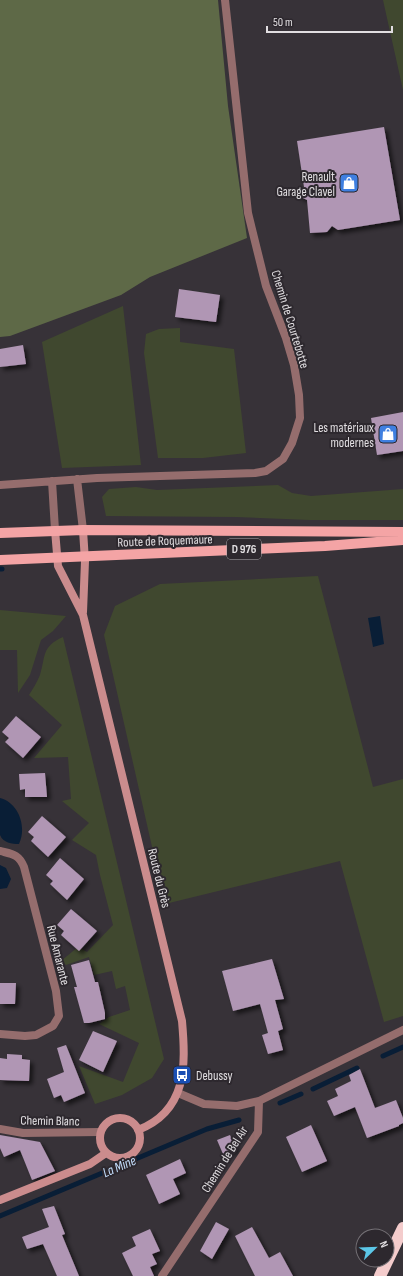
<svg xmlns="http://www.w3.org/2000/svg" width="403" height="1276" font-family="'Sofia Sans Condensed',sans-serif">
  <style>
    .green { fill: #40482f }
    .forest { fill: #5e6947 }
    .water { fill: #091e36 }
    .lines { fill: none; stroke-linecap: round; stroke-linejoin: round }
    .stream { stroke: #091e36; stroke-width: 5 }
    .building { fill: #b096b4; filter: url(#shadow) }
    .street { stroke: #956d6d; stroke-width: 8 }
    .secondary { stroke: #cb8c8d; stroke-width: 8 }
    .primary { stroke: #f4a4a5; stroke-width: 10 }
    .highway { stroke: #f4cccc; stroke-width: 12 }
    .labels { text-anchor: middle; stroke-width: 4; stroke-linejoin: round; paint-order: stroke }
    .shield { fill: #2d282e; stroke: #aba7ab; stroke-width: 1 }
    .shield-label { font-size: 12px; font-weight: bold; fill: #e1dee1 }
    .poi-label { font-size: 13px; fill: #e1dee1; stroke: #2d282e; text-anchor: end }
    .street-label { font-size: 13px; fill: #e1dee1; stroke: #2d282e }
    .water-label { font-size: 14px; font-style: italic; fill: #c3ddfb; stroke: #2d282e }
  </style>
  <defs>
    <filter id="shadow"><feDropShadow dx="3.5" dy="3.5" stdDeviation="2" flood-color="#0009"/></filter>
  </defs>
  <rect width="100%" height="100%" fill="#373238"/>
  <path class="green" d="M383,0H403V90Z
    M123,306L141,465L62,468L42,342Z
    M180,328V342L234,349L246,453L203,458H158L144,353L146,334L159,329Z
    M278,485L292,493L311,496L403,489V520H310L236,517L106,516L102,497L109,489L136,487L157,490Z
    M318,576L373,787L403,779V1016L384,1022L340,861L165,904L104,635L115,606L160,584Z
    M0,610L66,616L53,631L41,640L30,675L18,693L17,650H0Z
    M63,637L164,1059L152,1078L122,1095L95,1104L79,1066L123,1082L139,1043L99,1024L109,1017L130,1010L125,986L116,989L112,971L94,975L89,957L66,965L61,961L78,947L87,952L113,925L100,875L96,855L72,840L89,823L62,801L71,799L68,757L34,758L62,725L29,695C33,689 37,682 40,675C46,656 41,647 63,637Z"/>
  <path class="forest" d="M0,0H218L228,106L247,238L150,277L121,295L10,336L0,337Z"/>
  <path class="water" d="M380,616L384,644L373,647L368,618Z
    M0,798C19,803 27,827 19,844C12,844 3,843 0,835C0,830 0,805 0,798Z
    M0,865L6,868L11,879L7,888L0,889Z"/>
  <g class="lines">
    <path class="stream" d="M0,569H2
      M383,1056L403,1047
      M313,1089L357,1068
      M280,1103L301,1094
      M0,1216L207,1129L239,1120"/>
  </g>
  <path class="building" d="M384,127L400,220L338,230L332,226L327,232L310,233L307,200L297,195L304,187L297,141Z
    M179,289L220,295L216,322L175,317Z
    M23,345L26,364L0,367V349Z
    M403,412V451L377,455L371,418Z
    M16,716L41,737L23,758L5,742L9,738L2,732Z
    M45,773L47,797H25V789L20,790L19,774Z
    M42,816L66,837L48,857L31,841L34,837L28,832Z
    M60,858L84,879L67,900L50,884L53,881L46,875Z
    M71,909L97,931L79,951L61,935L64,931L57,925Z
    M272,959L284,999L275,1000L283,1029L278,1031L283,1050L268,1054L262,1035L268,1033L260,1004L233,1011L222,971Z
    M89,960L95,982H98L105,1013V1019L89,1023H84L74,987H77L71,965Z
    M0,983H16L15,1004H0Z
    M93,1031L117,1041L103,1072L79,1060Z
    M66,1045L85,1093L64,1102L61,1095L54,1098L47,1079L64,1072L57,1048Z
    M7,1054L22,1055V1059L30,1060L29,1081L0,1080V1058L7,1059Z
    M360,1069L375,1108L396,1100L403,1118V1123L399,1125V1126L367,1138L355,1107L334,1116L327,1101L338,1096L335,1089L351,1081L349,1075Z
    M311,1125L327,1161L302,1172L286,1137Z
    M0,1135L40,1142L55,1171L32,1180L20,1150L4,1157L0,1148Z
    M230,1135L236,1149L223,1154L217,1140Z
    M180,1159L186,1173L173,1179L180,1194L159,1204L146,1175Z
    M54,1206L65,1234L62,1235L79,1276H57L43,1244L27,1249L22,1237L49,1227L42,1209Z
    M216,1222L229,1229L212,1259L200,1251Z
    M252,1227L269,1258L280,1252L293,1276H255L235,1236Z
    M150,1229L160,1251L152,1254L157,1264L150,1267L154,1276H133L122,1253L136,1246L132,1237Z"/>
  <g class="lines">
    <path class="street" d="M77,479L83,530
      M52,481L55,530
      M0,485L97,478L255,473L266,471L283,459L292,443L300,418L299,395L294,365L286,338L266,286L248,213L225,0
      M0,851C12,854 19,854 24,867L56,991L59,1016L53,1026L36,1035L25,1036L0,1034
      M178,1093L204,1104L237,1106L259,1101L403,1030
      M0,1129L23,1133L100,1132
      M162,1276L258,1132L259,1101"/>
    <path class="secondary" d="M55,530L58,566L83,615L182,1021C186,1066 187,1111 138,1130
      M83,612L85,561L83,530
      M100 1138a20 20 0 1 1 40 0a20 20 0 1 1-40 0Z
      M0,1200L90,1164L106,1153"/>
    <path class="primary" d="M0,533L83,530L403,532
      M0,560L325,546L403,540"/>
    <path class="highway" d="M380,1276L403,1228"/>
  </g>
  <defs>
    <g id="shop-square" transform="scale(1)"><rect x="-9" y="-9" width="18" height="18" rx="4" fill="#3f7fe0" stroke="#2d282e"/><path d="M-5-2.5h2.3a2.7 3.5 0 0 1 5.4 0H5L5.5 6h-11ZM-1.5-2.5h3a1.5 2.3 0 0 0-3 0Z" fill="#fff"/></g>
    <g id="bus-square" transform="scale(1)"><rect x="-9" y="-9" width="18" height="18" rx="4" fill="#1a4fb4" stroke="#2d282e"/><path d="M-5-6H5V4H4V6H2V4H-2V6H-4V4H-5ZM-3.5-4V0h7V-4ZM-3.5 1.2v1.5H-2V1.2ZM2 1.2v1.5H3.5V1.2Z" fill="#fff"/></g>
  </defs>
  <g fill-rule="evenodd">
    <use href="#shop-square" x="349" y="183"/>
    <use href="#shop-square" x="388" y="434"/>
    <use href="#bus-square" x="182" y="1075"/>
  </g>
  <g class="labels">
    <rect class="shield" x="227" y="539" width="34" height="20" rx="3"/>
    <g class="shield-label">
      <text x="244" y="553">D 976</text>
    </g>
    <g class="poi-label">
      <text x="335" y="181">Renault<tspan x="335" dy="15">Garage Clavel</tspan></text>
      <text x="374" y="432">Les matériaux<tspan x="374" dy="15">modernes</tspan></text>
      <text x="196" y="1080" text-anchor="start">Debussy</text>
    </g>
    <g class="street-label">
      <text transform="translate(291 319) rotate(73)" y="5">Chemin de Courtebotte</text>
      <text transform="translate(165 540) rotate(-2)" y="5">Route de Roquemaure</text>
      <text transform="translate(160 878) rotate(76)" y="5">Route du Grès</text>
      <text transform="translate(59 955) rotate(76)" y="5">Rue Amarante</text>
      <text transform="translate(50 1120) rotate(1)" y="5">Chemin Blanc</text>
      <text transform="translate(224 1159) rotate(-58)" y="5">Chemin de Bel Air</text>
    </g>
    <g class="water-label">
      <text transform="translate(119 1166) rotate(-23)" y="5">La Mine</text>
    </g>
  </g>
  <g transform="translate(375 1248) rotate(67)"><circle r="19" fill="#2d282e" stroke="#757176"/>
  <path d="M0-3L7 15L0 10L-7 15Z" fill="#5cc7e8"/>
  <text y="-6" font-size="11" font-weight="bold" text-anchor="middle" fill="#e1dee1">N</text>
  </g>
  <path d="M267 26v6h125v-6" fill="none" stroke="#e1dee1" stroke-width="2"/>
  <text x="273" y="26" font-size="12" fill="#e1dee1" stroke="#2d282e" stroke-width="3" paint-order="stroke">50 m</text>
</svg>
